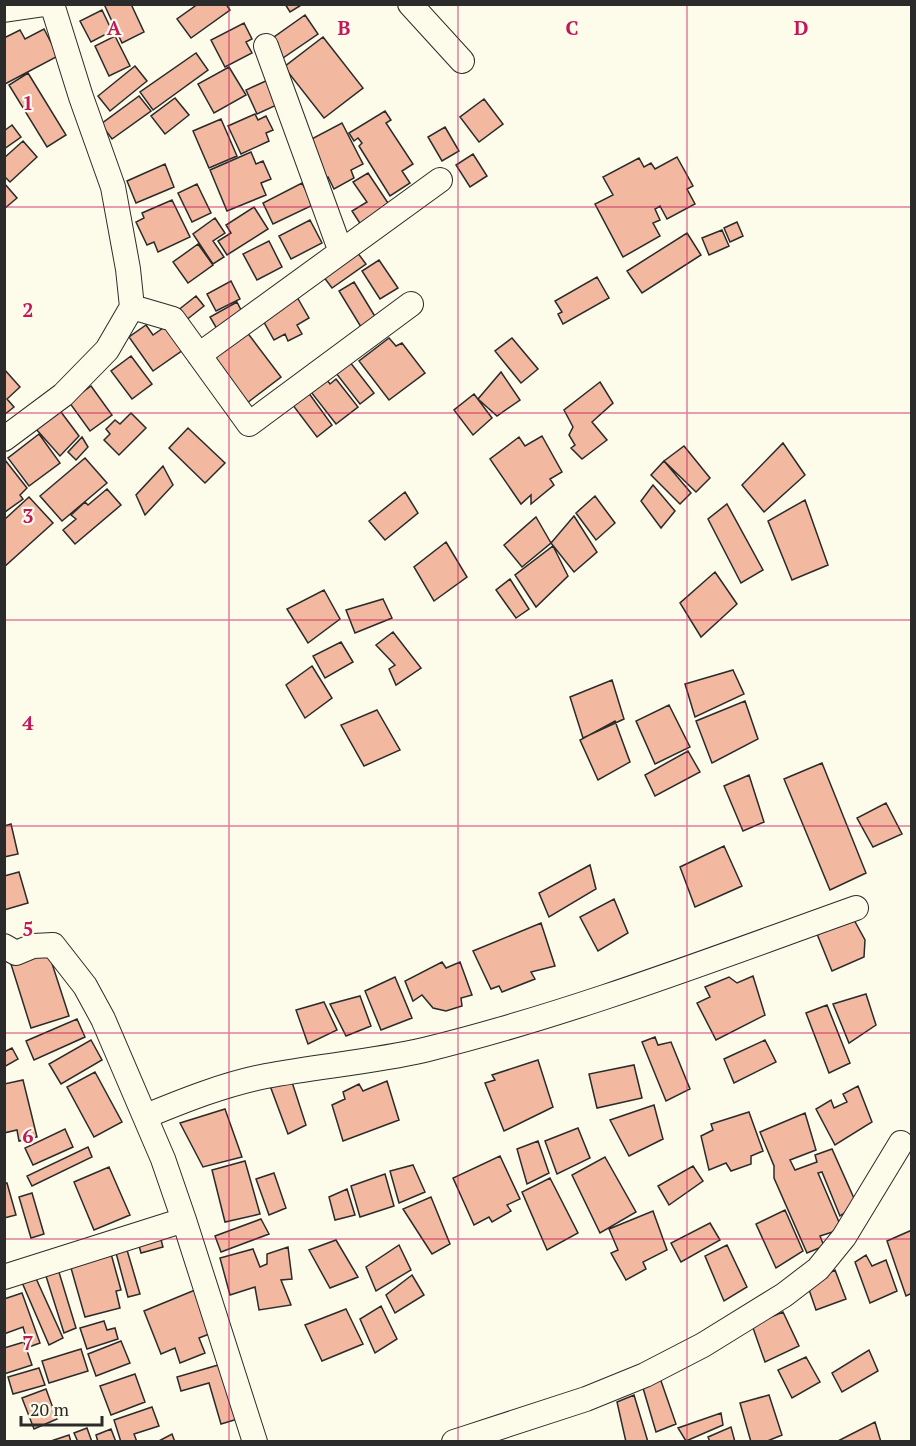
<svg xmlns="http://www.w3.org/2000/svg" width="916" height="1446" font-family="'PT Serif',serif">
  <style>
    .building { fill: #f2b8a0; stroke: #2b2b2b; stroke-width: 1.5 }
    .lines { fill: none; stroke-linecap: round; stroke-linejoin: round }
    .minor-casing { stroke: #2b2b2b; stroke-width: 26 }
    .minor { stroke: #fdfbea; stroke-width: 24 }
    .grid { fill: none; stroke: #c2185b; stroke-width: 1.5; stroke-opacity: 0.55 }
    .grid-label { font-size: 20px; text-anchor: middle; font-weight: bold; fill: #c2185b; stroke: #fdfbea; stroke-width: 4.5; stroke-linejoin: round; paint-order: stroke }
  </style>
  <rect width="100%" height="100%" fill="#fdfbea"/>
  <path class="building" d="M104,4H131L144,32L122,43Z
    M198,4H226L230,10L191,38L177,19Z
    M285,4H303L290,12Z
    M102,10L112,31L91,42L80,21Z
    M305,15L318,34L280,60L267,42Z
    M244,23L252,39L246,42L252,53L225,67L211,40Z
    M44,29L58,56L5,84L4,38L20,30L25,39Z
    M115,36L130,66L109,76L95,46Z
    M323,37L363,88L324,118L284,67Z
    M196,53L208,70L153,110L140,92Z
    M135,66L147,81L110,111L98,96Z
    M229,67L246,95L214,113L198,84Z
    M28,73L66,135L47,147L9,85Z
    M270,79L281,103L257,114L246,90Z
    M139,96L151,111L112,139L101,124Z
    M175,98L189,115L165,134L151,116Z
    M484,99L503,124L479,142L460,117Z
    M385,111L391,120L386,123L413,164L402,171L410,183L390,196L359,146L362,143L358,138L354,141L349,133Z
    M255,114L258,120L266,116L273,130L266,133L269,141L241,154L228,126Z
    M221,119L237,156L209,168L193,131Z
    M342,123L363,164L351,170L354,178L334,189L328,177L323,180L304,143Z
    M12,125L21,137L4,149V131Z
    M445,127L459,151L442,161L428,137Z
    M23,141L37,157L10,182L4,176V158Z
    M251,152L256,164L263,161L271,179L261,183L266,195L227,211L210,170Z
    M473,154L487,176L470,187L456,165Z
    M677,157L693,186L687,189L695,204L667,219L660,206L655,209L660,220L653,223L660,236L623,257L595,204L613,195L603,177L639,158L644,167L651,163L655,169Z
    M165,164L174,187L136,203L127,181Z
    M368,173L392,209L363,228L352,211L367,202L353,182Z
    M4,183L17,198L4,209Z
    M302,183L313,205L273,224L263,203Z
    M197,184L211,213L192,222L178,193Z
    M172,200L190,237L158,252L154,242L147,245L136,222L144,218L142,213Z
    M254,207L268,229L227,255L218,241L231,233L226,225Z
    M215,218L225,233L213,241L224,257L213,264L193,234Z
    M310,220L322,243L291,259L279,236Z
    M737,222L743,236L730,242L724,228Z
    M722,230L729,246L709,255L702,238Z
    M687,233L701,255L642,293L627,271Z
    M269,241L282,267L257,280L243,254Z
    M198,244L213,265L188,283L173,262Z
    M354,248L366,264L332,288L320,272Z
    M379,260L398,288L380,299L362,271Z
    M597,277L609,298L563,324L558,314L562,312L555,301Z
    M231,281L240,299L216,311L207,294Z
    M354,282L376,318L361,327L339,291Z
    M196,296L204,306L185,321L177,311Z
    M297,297L309,318L297,325L302,334L288,341L285,334L274,340L261,317Z
    M237,302L243,314L217,329L210,317Z
    M146,325L153,335L166,326L183,350L153,371L129,337Z
    M243,327L281,377L247,403L209,353Z
    M389,338L396,346L402,343L425,373L389,400L359,361Z
    M512,338L538,369L521,383L495,351Z
    M131,356L152,384L132,399L111,371Z
    M346,357L374,393L360,404L332,368Z
    M4,369L20,387L7,399L14,407L4,415Z
    M501,372L520,400L497,416L478,399Z
    M336,379L358,407L336,424L311,392L327,380L330,384Z
    M600,382L613,403L592,422L607,440L582,459L571,448L575,445L569,435L573,427L564,410Z
    M91,386L112,415L90,431L69,402Z
    M308,392L332,425L317,437L292,404Z
    M474,394L492,418L473,435L454,410Z
    M58,408L79,436L60,456L36,429Z
    M131,413L146,428L119,455L104,440L110,434L106,429L115,420L120,424Z
    M188,428L225,463L205,483L169,448Z
    M39,434L60,463L29,486L8,458Z
    M542,436L562,472L550,479L554,485L531,504V495L521,504L490,459L519,437L525,446Z
    M82,437L88,447L76,460L68,452Z
    M783,443L805,475L764,512L742,485Z
    M684,446L710,478L696,492L664,461Z
    M85,458L107,483L62,521L40,496Z
    M5,460L27,488L20,495L23,499L5,512Z
    M664,461L691,493L680,504L651,475Z
    M163,466L173,485L145,515L136,495Z
    M653,485L675,511L661,528L641,501Z
    M107,489L121,505L75,544L63,530L76,519L71,515L85,502L88,505Z
    M405,492L418,513L385,540L369,521Z
    M595,496L615,523L596,540L576,513Z
    M29,497L53,523L4,567V520Z
    M805,500L828,565L792,580L768,521Z
    M727,504L763,570L741,583L708,519Z
    M574,516L597,552L574,572L551,543Z
    M536,517L551,543L522,567L504,545Z
    M446,542L467,577L434,601L414,567Z
    M553,546L568,576L536,607L515,575Z
    M715,572L737,604L701,637L680,603Z
    M510,579L529,609L516,618L496,590Z
    M324,590L340,619L308,643L287,609Z
    M383,599L392,618L355,633L346,610Z
    M393,632L421,668L396,685L389,669L395,665L376,645Z
    M341,642L353,662L325,678L313,656Z
    M312,666L332,698L305,718L286,685Z
    M733,670L744,694L695,717L685,684Z
    M612,680L624,719L583,738L570,697Z
    M745,701L758,739L712,763L696,721Z
    M669,705L690,747L655,764L636,721Z
    M377,710L400,750L364,766L341,725Z
    M615,721L630,762L598,780L580,740Z
    M688,751L700,772L655,796L645,775Z
    M822,763L866,873L830,890L784,779Z
    M749,775L764,822L743,831L724,786Z
    M886,803L902,834L873,847L857,818Z
    M11,824L18,854L4,857V826Z
    M724,846L742,886L695,907L680,867Z
    M590,865L596,889L549,917L539,893Z
    M19,872L28,903L4,910V876Z
    M614,899L628,933L598,951L580,917Z
    M853,918L865,940L864,957L832,971L815,929Z
    M541,923L555,966L531,972L535,979L502,992L499,986L491,989L473,951Z
    M47,948L69,1016L31,1028L10,961Z
    M442,962L446,968L460,962L472,995L461,998L462,1006L446,1011L433,1008L422,995L413,1001L405,981Z
    M753,976L765,1015L716,1040L697,1003L710,997L705,987L729,977L737,983Z
    M395,977L412,1018L381,1030L365,991Z
    M866,994L876,1025L849,1043L833,1004Z
    M360,996L371,1026L346,1036L330,1004Z
    M324,1002L337,1030L308,1044L296,1010Z
    M827,1005L850,1063L829,1073L806,1013Z
    M77,1019L85,1037L34,1060L26,1041Z
    M655,1037L658,1045L671,1042L690,1089L666,1101L642,1042Z
    M91,1040L102,1060L61,1084L49,1064Z
    M765,1040L776,1062L734,1083L724,1059Z
    M12,1048L18,1059L4,1067V1052Z
    M538,1060L553,1107L504,1131L485,1083L495,1080L492,1075Z
    M634,1065L642,1098L597,1108L589,1074Z
    M95,1072L122,1122L94,1137L67,1087Z
    M291,1079L306,1125L288,1134L269,1083Z
    M23,1080L37,1137L19,1141L17,1130L4,1133V1084Z
    M387,1081L399,1120L343,1141L332,1105L345,1099L343,1092L359,1084L363,1091Z
    M858,1086L872,1122L835,1145L816,1109L831,1100L834,1108L847,1102L843,1094Z
    M654,1105L663,1139L629,1156L610,1120Z
    M225,1109L242,1157L203,1167L180,1123Z
    M749,1112L763,1151L751,1156V1164L731,1171L726,1163L709,1170L701,1136L713,1130L711,1124Z
    M805,1113L816,1150L790,1160L795,1170L817,1162L815,1155L832,1149L857,1205L840,1216L822,1172L818,1173L842,1229L820,1236L824,1246L807,1253L774,1178V1166L760,1132Z
    M578,1128L590,1158L557,1174L545,1141Z
    M65,1129L73,1147L33,1165L25,1148Z
    M538,1141L549,1173L527,1184L517,1149Z
    M88,1147L92,1157L32,1186L27,1176Z
    M500,1156L520,1199L507,1205L511,1211L492,1222L489,1217L474,1225L453,1178Z
    M605,1157L636,1212L600,1233L572,1175Z
    M245,1161L260,1214L225,1222L212,1170Z
    M413,1165L425,1192L399,1203L390,1171Z
    M693,1166L703,1181L669,1205L658,1186Z
    M109,1167L130,1215L94,1230L74,1182Z
    M274,1173L286,1208L269,1215L256,1179Z
    M385,1174L394,1206L360,1217L351,1186Z
    M550,1178L578,1233L547,1250L522,1192Z
    M4,1183H7L16,1215L4,1218Z
    M347,1189L355,1215L335,1220L329,1197Z
    M32,1193L44,1234L31,1238L19,1197Z
    M431,1197L450,1244L432,1254L403,1209Z
    M785,1210L803,1251L776,1268L756,1224Z
    M653,1211L667,1250L643,1262L646,1269L626,1280L611,1253L618,1250L609,1229Z
    M261,1219L269,1234L221,1252L215,1236Z
    M710,1223L720,1240L681,1262L671,1243Z
    M912,1230V1293L906,1296L887,1241Z
    M160,1236L163,1247L141,1253L138,1242Z
    M336,1240L358,1277L330,1288L309,1250Z
    M399,1245L411,1270L376,1291L366,1267Z
    M727,1245L747,1287L724,1301L705,1256Z
    M288,1247L292,1279L281,1280L291,1305L259,1310L255,1287L230,1295L220,1258L253,1249L260,1267L267,1264V1254Z
    M110,1250L121,1290L116,1291L120,1308L85,1317L69,1261Z
    M127,1250L140,1294L128,1297L116,1253Z
    M866,1255L872,1266L886,1260L897,1291L870,1303L855,1262Z
    M58,1269L76,1328L64,1333L45,1273Z
    M835,1270L846,1299L816,1310L807,1284Z
    M34,1274L63,1338L49,1345L21,1280Z
    M412,1275L424,1295L395,1313L386,1295Z
    M195,1290L212,1333L199,1338L205,1353L180,1363L175,1348L161,1354L144,1311Z
    M22,1293L40,1343L29,1347L23,1327L4,1334V1299Z
    M381,1306L397,1339L375,1353L360,1319Z
    M346,1309L363,1344L322,1361L305,1325Z
    M783,1312L799,1346L765,1362L752,1325Z
    M104,1321L107,1330L115,1328L118,1339L87,1349L80,1328Z
    M121,1341L130,1363L96,1376L88,1354Z
    M24,1342L32,1365L4,1374V1348Z
    M81,1349L88,1371L49,1383L42,1361Z
    M869,1350L878,1371L842,1392L832,1373Z
    M806,1357L820,1382L792,1398L778,1370Z
    M225,1363L241,1418L221,1424L209,1383L181,1391L177,1377Z
    M39,1368L45,1385L13,1394L8,1377Z
    M135,1374L145,1402L111,1415L100,1386Z
    M660,1378L676,1424L656,1432L643,1388Z
    M46,1389L57,1419L34,1429L22,1398Z
    M634,1395L648,1442H626L617,1402Z
    M769,1395L782,1435L765,1442H751L740,1403Z
    M152,1407L159,1426L134,1434L137,1442H121L114,1420Z
    M721,1413L723,1425L686,1441L678,1428Z
    M875,1422L881,1442H836Z
    M731,1427L735,1442H710L708,1437Z
    M87,1428L92,1442H78L74,1433Z
    M111,1429L116,1442H98L96,1435Z
    M172,1434L175,1442H157Z
    M69,1435L71,1442H48Z"/>
  <g class="lines">
    <g class="minor-casing">
      <path id="minor" d="M410,4L462,61
        M4,10L45,4
        M266,46L341,252
        M132,307L173,319L249,424L411,304
        M199,355L440,180
        M4,439L63,395L107,350L132,307L128,269L113,187L81,97L52,4
        M4,946L16,953L33,946L53,945L85,986L103,1019L163,1159L184,1220L4,1277
        M146,1116C185,1100 225,1084 266,1076C318,1066 372,1062 424,1050C571,1014 713,959 856,908
        M184,1220L255,1442
        M454,1442L586,1399L645,1375L703,1345L784,1295L818,1269L844,1237L901,1143"/>
    </g>
    <use href="#minor" class="minor"/>
  </g>
  <path class="grid" d="M229,4V1442M458,4V1442M687,4V1442M4,207H912M4,413H912M4,620H912M4,826H912M4,1033H912M4,1239H912"/>
  <g class="grid-label">
    <text x="114" y="35">A</text>
    <text x="344" y="35">B</text>
    <text x="572" y="35">C</text>
    <text x="801" y="35">D</text>
    <text x="28" y="110">1</text>
    <text x="28" y="317">2</text>
    <text x="28" y="523">3</text>
    <text x="28" y="730">4</text>
    <text x="28" y="936">5</text>
    <text x="28" y="1143">6</text>
    <text x="28" y="1350">7</text>
  </g>
  <rect width="916" height="1446" fill="none" stroke="#2b2b2b" stroke-width="12"/>
  <path d="M21 1416v9h81v-9" fill="none" stroke="#2b2b2b" stroke-width="3"/>
  <text x="30" y="1416" font-size="18" fill="#2b2b2b" stroke="#fdfbea" stroke-width="4.5" paint-order="stroke">20 m</text>
</svg>
